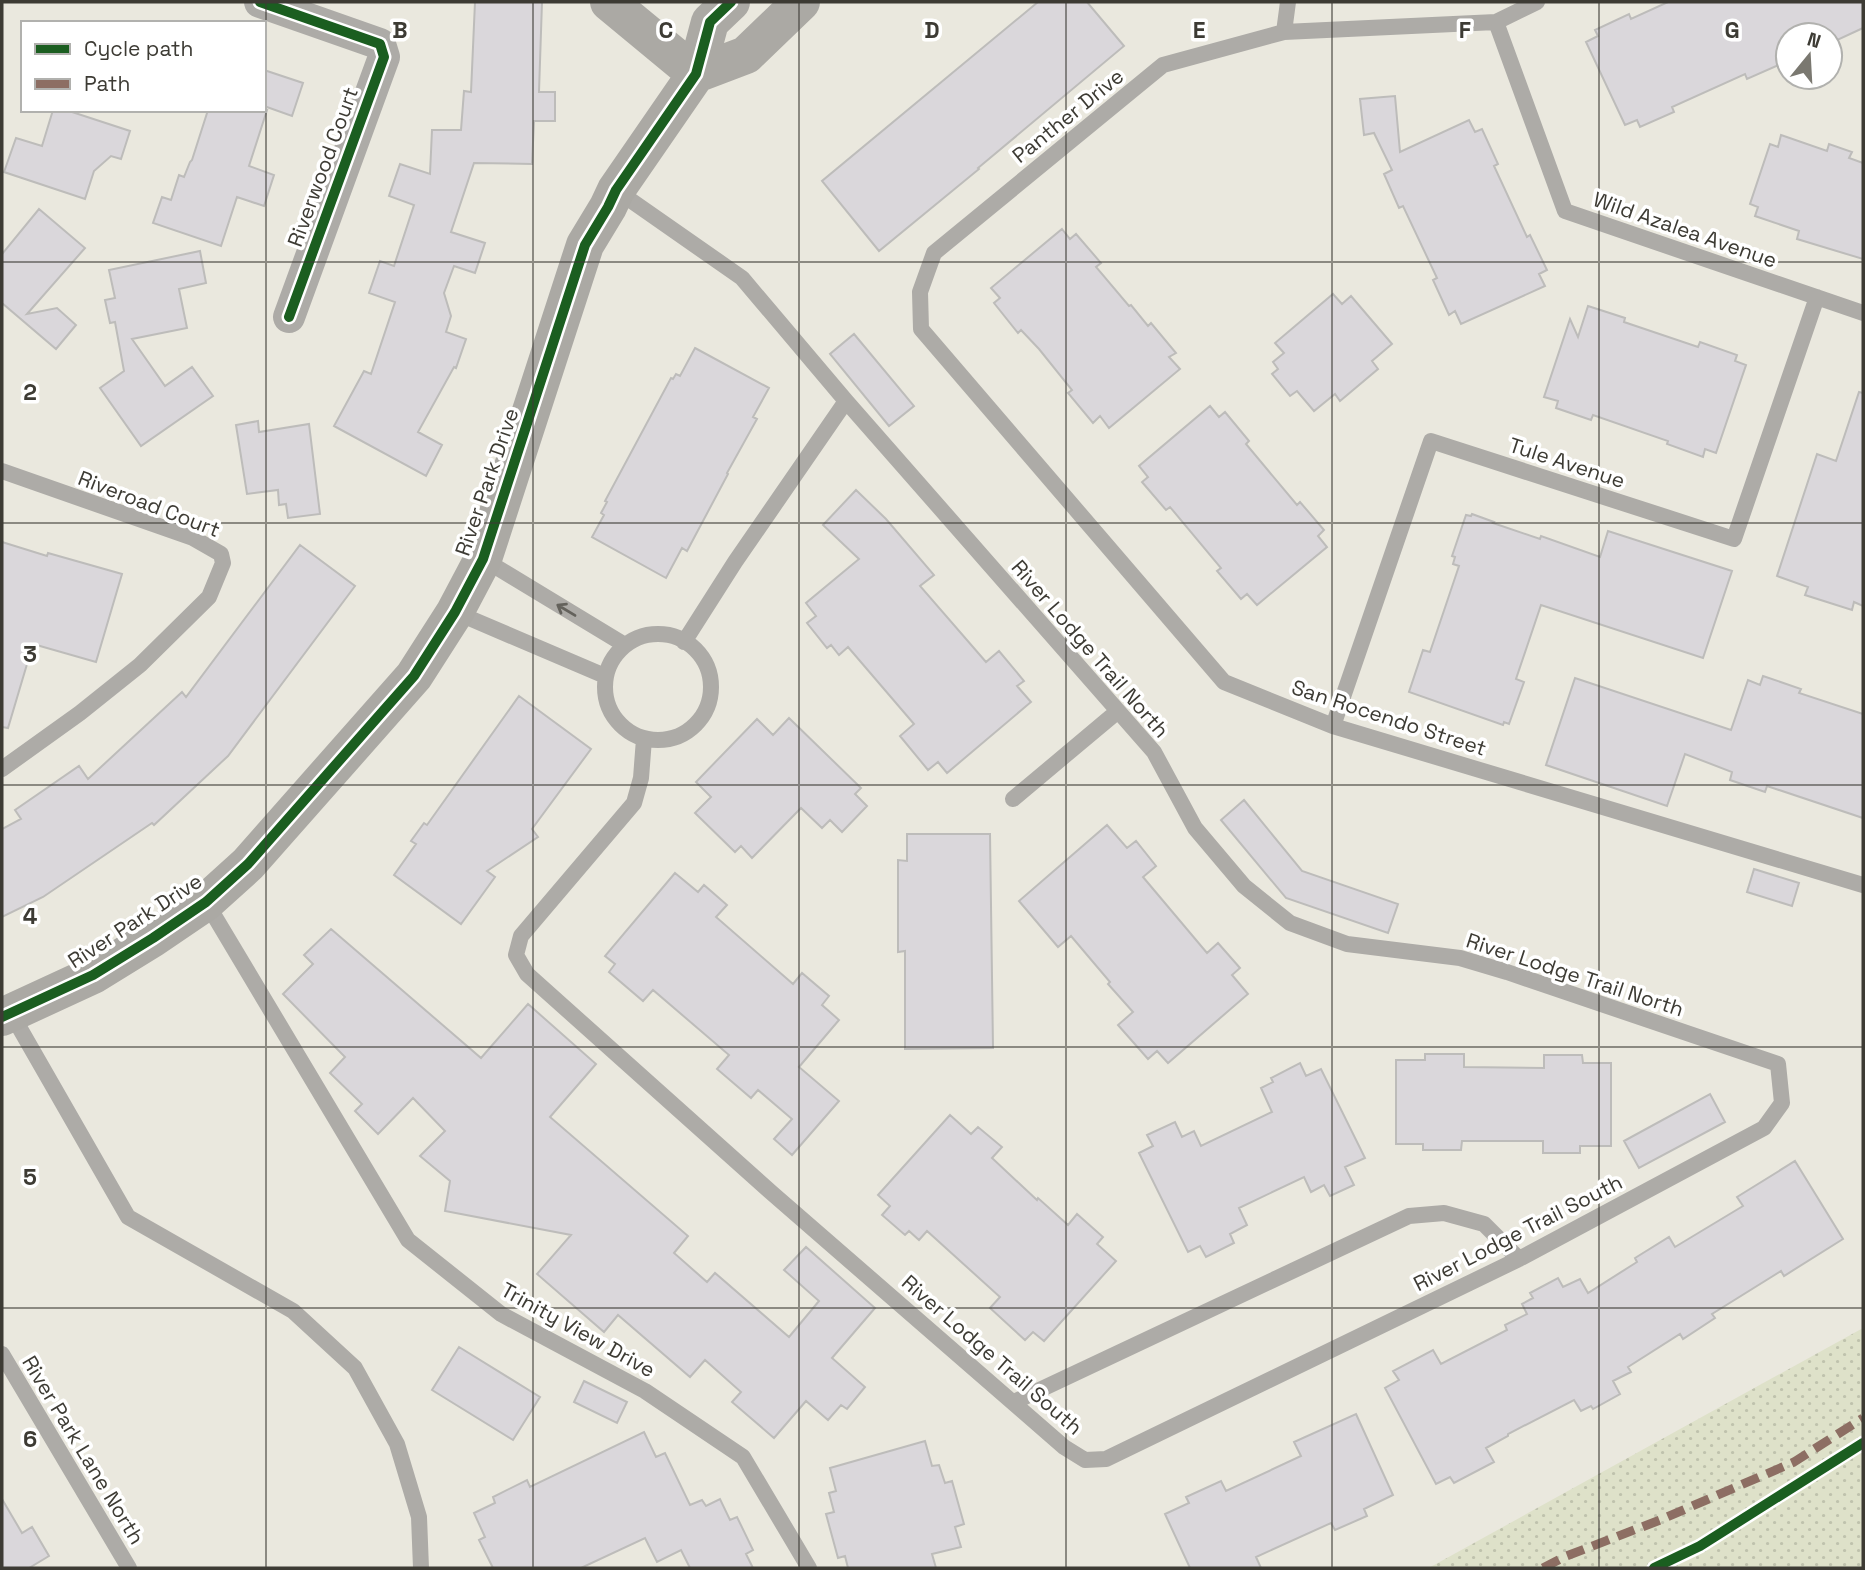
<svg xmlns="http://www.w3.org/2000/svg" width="1865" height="1570" font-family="'Space Grotesk',sans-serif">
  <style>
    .park { fill: url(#park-dots) }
    .building { fill: #dad7db; stroke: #bdbcba; stroke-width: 2 }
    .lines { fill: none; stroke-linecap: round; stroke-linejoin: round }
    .lane { stroke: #adaba7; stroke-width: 16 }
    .street { stroke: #adaba7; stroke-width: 32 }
    .secondary { stroke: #aba9a4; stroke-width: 38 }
    .quiet { stroke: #8d6e63; stroke-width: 9; stroke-dasharray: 18 9; stroke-linecap: butt }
    .cycleway-casing { stroke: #fff; stroke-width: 15 }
    .cycleway { stroke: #1b5e20; stroke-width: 10 }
    .oneway { stroke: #64625c }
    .grid { fill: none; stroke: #3d3b34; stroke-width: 2; stroke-opacity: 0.55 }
    .labels { text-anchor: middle; stroke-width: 7; stroke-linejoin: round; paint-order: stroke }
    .street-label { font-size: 21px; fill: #3d3b34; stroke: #fff }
    .grid-label { font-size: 23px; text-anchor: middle; font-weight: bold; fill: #3d3b34; stroke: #fff; stroke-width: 7; stroke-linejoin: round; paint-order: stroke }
  </style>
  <defs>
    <pattern id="park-dots" width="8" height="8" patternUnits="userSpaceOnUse" patternTransform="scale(1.75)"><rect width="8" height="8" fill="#dee1c9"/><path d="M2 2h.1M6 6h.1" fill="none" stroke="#bfc2ad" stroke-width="1.8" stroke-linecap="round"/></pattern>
  </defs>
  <rect width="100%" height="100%" fill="#eae8de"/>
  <path class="park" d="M1863,1328V1568H1428L1436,1564Z"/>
  <path class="building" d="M475,2H542L539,92H555V121H534L532,164L474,163L451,232L485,243L475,273L454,266L444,293L451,316L446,332L466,339L456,368L454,367L418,432L442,445L426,476L334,426L364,371L371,374L395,302L369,293L380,261L394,266L414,205L389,196L400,164L430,174L432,130H461L464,91L471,92Z
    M1038,2H1087L1124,46L978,168L979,169L879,251L822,181Z
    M1668,2H1863V28L1833,42L1830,35H1788V52L1778,57L1781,64L1747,79L1745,74L1672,107L1674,112L1640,127L1637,120L1625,125L1586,42L1598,36L1595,30L1629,14L1631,19Z
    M264,70L303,83L292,116L264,106Z
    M1395,96L1400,152L1469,120L1475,132L1482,129L1498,164L1494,166L1527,237L1530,235L1547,270L1539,274L1545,286L1461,324L1455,311L1449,315L1433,280L1437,278L1403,206L1399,208L1384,174L1392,170L1374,133L1364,135L1360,99Z
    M53,110H66L130,131L121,159L111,156L94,171L85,199L4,172L16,138L42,146Z
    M208,110H267L249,166L274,175L264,206L237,197L221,246L153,223L162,197L171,200L179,175L184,177L190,162L192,160Z
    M1781,135L1827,151L1829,144L1852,152L1849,158L1863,163V259L1797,239L1799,231L1755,216L1758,207L1750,204L1770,144L1778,147Z
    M39,209L85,248L27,314L57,308L76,325L56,349L2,303V254Z
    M1062,229L1070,239L1076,234L1101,263L1096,267L1129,306L1131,305L1148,326L1151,323L1176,353L1169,357L1180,369L1109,428L1100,416L1093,423L1068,393L1072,390L1039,349L1021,330L1018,333L994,303L1000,298L991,288Z
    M200,251L206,283L179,289L187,328L132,339L165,386L192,367L213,396L141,446L100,388L124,371L115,322L110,323L105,300L115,298L109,270Z
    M1333,294L1342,304L1351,296L1392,344L1372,361L1378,369L1340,401L1335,394L1314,411L1297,391L1290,396L1272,374L1278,369L1273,362L1284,353L1275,343Z
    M1588,306L1625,318L1624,322L1698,347L1700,342L1737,355L1735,361L1746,365L1716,453L1705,449L1703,457L1667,444L1668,441L1593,415L1591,420L1556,408L1558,401L1544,397L1570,319L1578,337Z
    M854,334L914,406L889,426L830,354Z
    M695,348L769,388L753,417L757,419L727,473L728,474L687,551L682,548L666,578L592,537L604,515L601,513L607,502L605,501L671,378L673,379L676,374L680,376Z
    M1859,392L1863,393V606L1854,602L1852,610L1805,595L1808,587L1777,576L1817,454L1836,461Z
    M1210,406L1219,417L1225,412L1249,441L1246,444L1297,505L1300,502L1324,530L1318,536L1327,547L1257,605L1247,594L1241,599L1217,571L1221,568L1170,507L1166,510L1142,482L1148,477L1139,466Z
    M258,421L259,432L309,424L320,514L288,518L286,504L279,505L278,490L247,494L236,425Z
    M856,490L886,519L934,575L920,586L986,662L999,651L1024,681L1017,686L1031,702L947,773L938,762L928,770L900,736L914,724L848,647L839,655L831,645L827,648L807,623L816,616L806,603L859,559L823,525Z
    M1472,514L1494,522L1493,523L1540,539L1541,536L1600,557L1608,531L1732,571L1703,658L1541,605L1516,679L1524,682L1509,724L1504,722L1503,725L1409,692L1423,650L1430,652L1459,566L1453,564L1455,557L1452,556L1466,515L1471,516Z
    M2,542L47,556L48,553L122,574L96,662L33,644L8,728L2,727Z
    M300,545L355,586L228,756L154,825L152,823L43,897L2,917V829L21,819L15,810L79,766L88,779L182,692L186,697Z
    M1763,676L1801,689L1799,693L1863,714V818L1767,786L1765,792L1730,780L1732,772L1685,754L1667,806L1546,765L1575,678L1731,730L1748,680L1760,685Z
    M519,696L591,749L532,829L538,837L487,871L495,877L461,924L394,875L416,844L411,841L424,823L427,825Z
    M789,718L861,788L855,794L867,806L842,832L830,820L822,828L801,808L752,858L741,846L735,852L695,813L711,797L696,782L757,719L773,735Z
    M1244,800L1302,871L1398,904L1388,933L1286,898L1221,820Z
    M1107,825L1127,848L1136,841L1156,866L1143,877L1207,953L1218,943L1240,968L1232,975L1248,994L1168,1063L1157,1051L1148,1059L1118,1025L1133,1012L1108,984L1110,982L1071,936L1058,947L1019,901Z
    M907,834H990L993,1048L905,1049V951L898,952V860L907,861Z
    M1754,869L1799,883L1792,906L1747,892Z
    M675,873L698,892L704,885L727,905L716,917L793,984L802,973L829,996L822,1005L839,1020L799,1067L839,1101L792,1155L774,1139L792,1119L758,1090L751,1098L717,1069L729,1055L653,990L643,1001L609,972L615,964L605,956Z
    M331,929L481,1058L528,1004L596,1064L550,1117L688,1236L674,1253L707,1282L715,1273L789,1337L819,1301L784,1270L806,1247L875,1308L832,1358L865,1387L847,1409L841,1405L828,1420L806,1401L774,1438L732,1402L741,1392L705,1360L690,1377L618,1315L604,1332L537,1274L571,1235L445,1211L450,1181L420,1156L445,1131L413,1098L378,1134L355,1111L362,1104L330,1073L345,1057L283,994L313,964L304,955Z
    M1425,1054H1464V1067L1544,1068V1055H1582L1583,1063H1611V1146H1580V1153H1543V1141H1462L1461,1150H1423V1144H1396V1060H1425Z
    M1300,1063L1306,1076L1321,1069L1365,1158L1345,1167L1354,1185L1330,1196L1324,1185L1311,1192L1304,1177L1239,1208L1247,1225L1230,1234L1234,1243L1206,1257L1200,1246L1188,1252L1139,1153L1153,1146L1147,1135L1175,1122L1182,1137L1194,1131L1201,1146L1272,1112L1261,1088L1273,1082L1271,1078Z
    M1710,1094L1725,1122L1639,1168L1624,1141Z
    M950,1115L971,1134L978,1127L1002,1147L992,1158L1037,1200L1038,1198L1068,1225L1077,1214L1103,1237L1097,1244L1116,1261L1044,1341L1033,1332L1025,1340L990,1308L1000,1297L927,1231L919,1240L909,1231L905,1235L882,1215L890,1206L878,1195Z
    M1795,1161L1843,1239L1784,1276L1781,1271L1712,1314L1715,1318L1683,1339L1680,1334L1628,1367L1631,1372L1613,1381L1620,1394L1593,1409L1591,1406L1581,1411L1574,1400L1508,1434V1436L1486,1448L1494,1462L1454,1483L1450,1477L1436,1484L1385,1388L1399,1380L1393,1371L1433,1350L1441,1364L1507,1330L1505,1325L1527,1314L1522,1304L1533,1298L1530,1293L1558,1278L1563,1287L1580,1279L1588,1293L1637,1262L1635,1258L1669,1237L1675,1247L1743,1206L1737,1197Z
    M459,1347L540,1397L513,1440L432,1390Z
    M584,1381L627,1402L617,1423L574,1402Z
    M1356,1414L1393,1495L1364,1509L1367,1516L1335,1530L1331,1523L1256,1557L1261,1568H1190L1165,1514L1189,1503L1186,1497L1221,1481L1226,1491L1301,1456L1294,1442Z
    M644,1432L656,1457L665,1453L690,1505L702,1500L706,1506L720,1499L730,1520L737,1517L753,1550L746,1554L753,1568H690L681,1550L657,1562L645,1538L581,1568H493L479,1540L485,1537L474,1513L495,1503L493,1497L527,1480L530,1487Z
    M925,1441L932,1466L939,1465L945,1483L952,1481L964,1524L955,1527L961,1547L932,1554L936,1568H848L845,1556L838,1558L826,1514L834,1512L829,1493L836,1491L830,1468Z
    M2,1499L22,1533L32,1527L49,1556L29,1568H2Z"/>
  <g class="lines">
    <path class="lane" d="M1537,2L1496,22L1284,32L1163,65L934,253L920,292L921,329L1224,682L1333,726L1863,885
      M1496,22L1565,211L1863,313
      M1284,32L1288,2
      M616,190L742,278L846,401L1154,752L1195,828L1244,886L1290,923L1347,944L1460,958L1507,972L1778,1064L1782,1103L1764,1128L1519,1259L1106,1459L1085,1460L1064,1447L773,1194L527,974L516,955L521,936L634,803L641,778L644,739
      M2,471L193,538L221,554L223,563L209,597L140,665L80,713L2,769
      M483,559L625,645
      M455,612L605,676
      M605 687a53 53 0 1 1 106 0a53 53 0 1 1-106 0Z
      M684,642L735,562L846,401
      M1333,726L1431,441L1734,539L1817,297
      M1013,799L1118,711
      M206,902L408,1240L501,1314L645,1391L743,1457L809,1568
      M11,1013L128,1217L293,1311L355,1368L397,1444L419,1517L421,1568
      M2,1354L129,1568
      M1014,1402L1409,1216L1444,1213L1484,1224L1519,1259"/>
    <path class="street" d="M260,2L380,44L384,57L289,317"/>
    <path class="secondary" d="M609,2L696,74
      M696,74L746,55L801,2
      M2,1017L93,975L153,938L206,902L248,864L414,676L455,612L483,559L585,245L608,207L616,190L696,74L710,22L731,2"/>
    <path class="quiet" d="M1543,1568L1564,1557L1660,1520L1794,1462L1863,1418"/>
    <g class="cycleway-casing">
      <path id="cycleway" d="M260,2L380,44L384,57L289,317
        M2,1017L93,975L153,938L206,902L248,864L414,676L455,612L483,559L585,245L608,207L616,190L696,74L710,22L731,2
        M1654,1568L1700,1546L1863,1443"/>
    </g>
    <use href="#cycleway" class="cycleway"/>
  </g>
  <defs><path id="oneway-shaft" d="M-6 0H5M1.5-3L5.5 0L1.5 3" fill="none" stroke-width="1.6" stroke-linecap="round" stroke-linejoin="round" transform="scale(1.75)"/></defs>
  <use class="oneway" href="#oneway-shaft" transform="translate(566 610) rotate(-149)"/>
  <path class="grid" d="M266,2V1568M533,2V1568M799,2V1568M1066,2V1568M1332,2V1568M1599,2V1568M2,262H1863M2,523H1863M2,785H1863M2,1047H1863M2,1308H1863"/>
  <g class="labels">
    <g class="street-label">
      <text transform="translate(1068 116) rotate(-39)" y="7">Panther Drive</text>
      <text transform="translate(323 167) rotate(-70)" y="7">Riverwood Court</text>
      <text transform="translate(1685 230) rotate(19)" y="7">Wild Azalea Avenue</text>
      <text transform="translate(1567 463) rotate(18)" y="7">Tule Avenue</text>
      <text transform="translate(487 482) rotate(-71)" y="7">River Park Drive</text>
      <text transform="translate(149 504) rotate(21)" y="7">Riveroad Court</text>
      <text transform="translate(1090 649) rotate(49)" y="7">River Lodge Trail North</text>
      <text transform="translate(1389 718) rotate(18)" y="7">San Rocendo Street</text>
      <text transform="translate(135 921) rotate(-33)" y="7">River Park Drive</text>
      <text transform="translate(1575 975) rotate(18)" y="7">River Lodge Trail North</text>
      <text transform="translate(1518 1233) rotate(-27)" y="7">River Lodge Trail South</text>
      <text transform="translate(578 1330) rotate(29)" y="7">Trinity View Drive</text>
      <text transform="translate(992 1355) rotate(41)" y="7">River Lodge Trail South</text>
      <text transform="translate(83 1450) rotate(59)" y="7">River Park Lane North</text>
    </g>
  </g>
  <g class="grid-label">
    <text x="400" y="38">B</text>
    <text x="666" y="38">C</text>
    <text x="932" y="38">D</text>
    <text x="1199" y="38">E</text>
    <text x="1465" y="38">F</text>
    <text x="1732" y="38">G</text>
    <text x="30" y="400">2</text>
    <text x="30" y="662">3</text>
    <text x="30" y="924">4</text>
    <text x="30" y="1185">5</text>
    <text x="30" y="1447">6</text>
  </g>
  <rect width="1865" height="1570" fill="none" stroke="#3d3b34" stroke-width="7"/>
  <rect x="21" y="21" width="245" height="91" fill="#ffffff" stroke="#b1b1ae" stroke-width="2"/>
  <rect x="35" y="44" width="35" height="10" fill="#1b5e20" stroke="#b1b1ae" stroke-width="2"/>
  <text x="84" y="56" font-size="21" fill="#3d3b34">Cycle path</text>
  <rect x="35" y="79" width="35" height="10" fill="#8d6e63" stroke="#b1b1ae" stroke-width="2"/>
  <text x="84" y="91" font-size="21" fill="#3d3b34">Path</text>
  <g transform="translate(1809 56) rotate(18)"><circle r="33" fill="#ffffff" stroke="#b1b1ae" stroke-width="2"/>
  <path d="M0-5L12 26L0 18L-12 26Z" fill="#7a7870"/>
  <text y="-10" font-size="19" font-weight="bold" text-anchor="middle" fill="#3d3b34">N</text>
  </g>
</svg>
